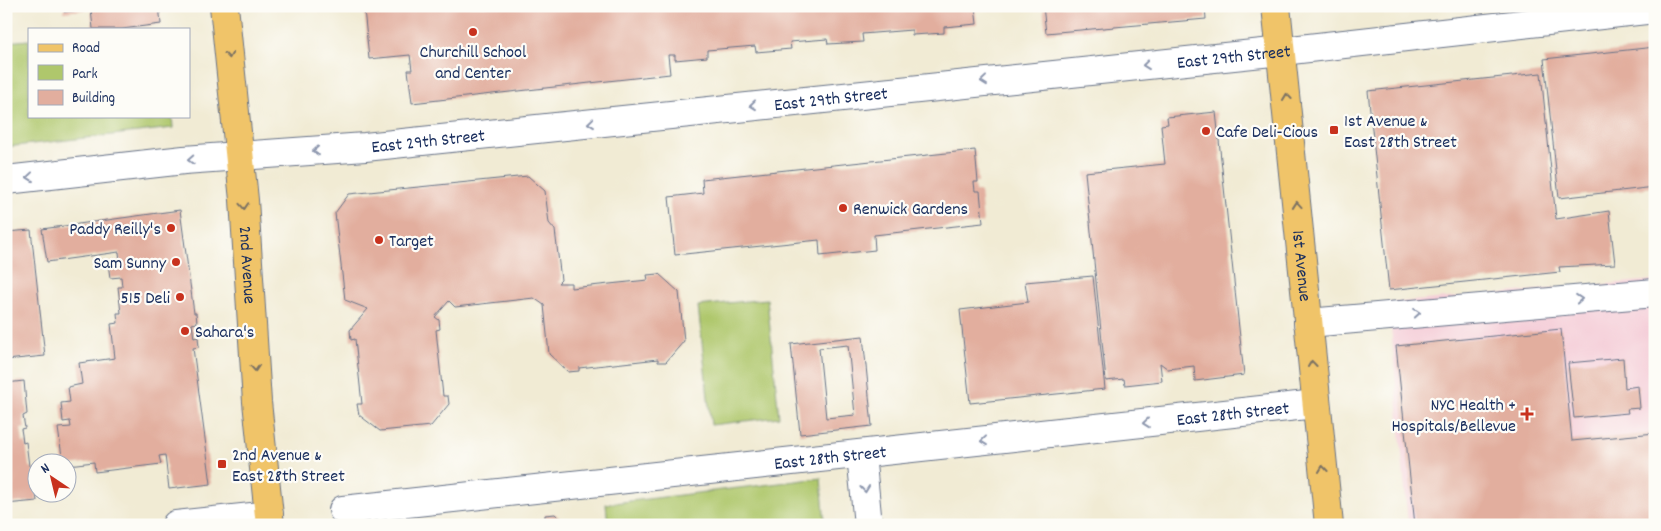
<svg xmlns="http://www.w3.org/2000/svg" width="1661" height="531" font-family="Dekko,sans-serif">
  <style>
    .built { fill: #f5cfd9 }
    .green { fill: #afc76c; stroke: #657b65 }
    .building { fill: #e2ae9e; fill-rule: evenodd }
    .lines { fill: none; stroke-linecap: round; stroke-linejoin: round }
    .minor-casing { stroke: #667187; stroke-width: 30 }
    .major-casing { stroke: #667187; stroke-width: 30 }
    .minor { stroke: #fff; stroke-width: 28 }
    .major { stroke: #f0c469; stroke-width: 28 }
    .oneway { stroke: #7b7263 }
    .oneway2 { stroke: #8d97ae }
    .poi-dot { fill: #c8321e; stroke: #fdfcf7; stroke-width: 2 }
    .labels { text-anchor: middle; stroke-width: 4.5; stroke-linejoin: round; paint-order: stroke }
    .poi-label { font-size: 18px; fill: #1b2f5e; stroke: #fdfcf7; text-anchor: start }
    .street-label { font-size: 18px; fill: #1b2f5e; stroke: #fdfcf7 }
  </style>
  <rect width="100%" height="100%" fill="#fdfcf7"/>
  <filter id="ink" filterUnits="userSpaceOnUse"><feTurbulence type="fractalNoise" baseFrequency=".02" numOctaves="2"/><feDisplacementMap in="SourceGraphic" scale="10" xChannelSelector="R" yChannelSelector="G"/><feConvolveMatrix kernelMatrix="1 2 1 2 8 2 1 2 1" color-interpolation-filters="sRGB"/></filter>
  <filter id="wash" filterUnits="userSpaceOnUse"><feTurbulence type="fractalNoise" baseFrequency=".0096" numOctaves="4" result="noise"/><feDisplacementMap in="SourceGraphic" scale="20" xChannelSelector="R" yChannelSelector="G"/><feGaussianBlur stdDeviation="1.12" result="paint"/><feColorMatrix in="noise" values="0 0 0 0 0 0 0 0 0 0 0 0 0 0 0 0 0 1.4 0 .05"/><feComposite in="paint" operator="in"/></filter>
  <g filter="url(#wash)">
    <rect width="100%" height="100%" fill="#f1ebd4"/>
    <path class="built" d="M1655,280V525H1408L1389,303Z"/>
    <path class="green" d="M29,40V116H172L173,128L6,147V42Z
      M767,299L779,417L711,425L698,306Z
      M821,478L825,525H608L606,504Z"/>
    <g id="blocks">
      <path class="building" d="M64,6H159L161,24L122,29H93L91,9L64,12Z
        M395,6H975L977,24L944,27V33L912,35V30L862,34L863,42L828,44L827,39L790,42L791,49L756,52L755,46L707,50V57L675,60V55H668L670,74L412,103L408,70H412L410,55L369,59L364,9Z
        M1043,6H1205L1206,19L1046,33Z
        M1655,47V187L1559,198L1544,59Z
        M1541,73L1556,219L1609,211L1615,264L1559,267L1560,272L1389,290L1368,91Z
        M1216,112L1244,375L1195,381L1194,366L1168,369L1160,363L1162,381L1125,385L1124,379L1106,381L1085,172L1165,164L1161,125L1168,124L1167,117Z
        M975,150L978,182H974L975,191H980L983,223L874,235L875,250L820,256L819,240L675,255L669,197L703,193L702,179Z
        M528,176L545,191L549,223L555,230L561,280L558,283H571V288L648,280L647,275L659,274L679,292L684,341L666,362H658V359L579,368V371L568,372L549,354L544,305L534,298L455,307L449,301L435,317L439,320L440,329L436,330L443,396H448L449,404L431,426L380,431L359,415L357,404H362L355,339L351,340L350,330L368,309L345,300L335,213L349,194Z
        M180,210L194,313H196L197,323L192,324L194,338L198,337L199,347L193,348L211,484L169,489L165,455L159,456L161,464L95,472L94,462L68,465L63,464L58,428L71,427L70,421L63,422L61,403L70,402L68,387L82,384L79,363L115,358L111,324L118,323L117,313H121L118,287H122L121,277L110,278L108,263L120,261L119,252L47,262L42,229Z
        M31,230L45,356L6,360V232Z
        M1093,276L1105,389L970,403L960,310L1028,302L1025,282Z
        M1561,329L1572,441L1655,433V525H1415L1396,346Z
        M863,336L872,426L800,434L791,344ZM848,345L855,415L826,418L819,348Z
        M1623,358L1625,388L1638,386L1640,408L1627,409L1628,413L1574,418L1568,363Z
        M24,381L27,414L23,416L25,428L21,429L22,435L23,443L26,442L29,466L33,468L37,501L6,504V383Z
        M555,514L567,525H505L545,519V515Z"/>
    </g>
  </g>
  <g filter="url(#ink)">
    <use href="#blocks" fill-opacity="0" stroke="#667187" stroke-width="1"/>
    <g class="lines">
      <g class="minor-casing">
        <g id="minor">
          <path id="s1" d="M6,180L184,160L365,147L1282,51L1655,9"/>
          <path d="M1308,323L1655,293"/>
          <path d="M861,454L868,525"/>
          <path id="s2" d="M343,510L1316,404"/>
          <path d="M176,525L269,515"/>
        </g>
      </g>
      <g class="major-casing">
        <g id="major">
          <path id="s3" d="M224,6L244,200L257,402L270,525"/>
          <path id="s4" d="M1276,6L1329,525"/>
        </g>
      </g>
      <use href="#minor" class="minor"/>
      <use href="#major" class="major"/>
    </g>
    <defs><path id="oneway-chevron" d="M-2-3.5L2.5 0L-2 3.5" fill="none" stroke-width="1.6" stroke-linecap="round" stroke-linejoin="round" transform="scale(1.25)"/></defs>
    <g class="oneway">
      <use href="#oneway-chevron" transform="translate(229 55) rotate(84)"/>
      <use href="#oneway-chevron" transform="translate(1287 97) rotate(-96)"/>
      <use href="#oneway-chevron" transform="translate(1297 205) rotate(-95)"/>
      <use href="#oneway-chevron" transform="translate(244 206) rotate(86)"/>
      <use href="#oneway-chevron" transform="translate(1312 364) rotate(-96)"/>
      <use href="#oneway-chevron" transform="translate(255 368) rotate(86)"/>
      <use href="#oneway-chevron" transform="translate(1323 469) rotate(-96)"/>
    </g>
    <g class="oneway2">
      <use href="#oneway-chevron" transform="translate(1146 65) rotate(174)"/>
      <use href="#oneway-chevron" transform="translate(984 81) rotate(174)"/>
      <use href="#oneway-chevron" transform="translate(753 105) rotate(174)"/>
      <use href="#oneway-chevron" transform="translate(591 123) rotate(174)"/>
      <use href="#oneway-chevron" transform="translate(316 151) rotate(175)"/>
      <use href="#oneway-chevron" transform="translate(191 160) rotate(177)"/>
      <use href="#oneway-chevron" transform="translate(30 177) rotate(174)"/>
      <use href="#oneway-chevron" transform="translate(1579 299) rotate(-5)"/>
      <use href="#oneway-chevron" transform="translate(1417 313) rotate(-5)"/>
      <use href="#oneway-chevron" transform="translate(1146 423) rotate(174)"/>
      <use href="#oneway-chevron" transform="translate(984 441) rotate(174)"/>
      <use href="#oneway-chevron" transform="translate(865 489) rotate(84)"/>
    </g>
  </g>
  <g class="poi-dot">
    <circle cx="473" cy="32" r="5"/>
    <rect x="1329" y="125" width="10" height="10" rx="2.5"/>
    <circle cx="1206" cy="131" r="5"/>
    <circle cx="843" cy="208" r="5"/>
    <circle cx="171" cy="228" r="5"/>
    <circle cx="379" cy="240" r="5"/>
    <circle cx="176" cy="262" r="5"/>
    <circle cx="180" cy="297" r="5"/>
    <circle cx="185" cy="331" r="5"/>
    <path d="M1524.5 406.5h5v5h5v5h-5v5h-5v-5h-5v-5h5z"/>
    <rect x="217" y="459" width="10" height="10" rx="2.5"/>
  </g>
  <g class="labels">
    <g class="poi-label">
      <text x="473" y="57" text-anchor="middle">Churchill School<tspan x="473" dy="21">and Center</tspan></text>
      <text x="1344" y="126">1st Avenue &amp;<tspan x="1344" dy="21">East 28th Street</tspan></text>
      <text x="1216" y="137">Cafe Deli-Cious</text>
      <text x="853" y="214">Renwick Gardens</text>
      <text x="161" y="234" text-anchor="end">Paddy Reilly's</text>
      <text x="389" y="246">Target</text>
      <text x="166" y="268" text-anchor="end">Sam Sunny</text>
      <text x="170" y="303" text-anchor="end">515 Deli</text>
      <text x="195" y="337">Sahara's</text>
      <text x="1516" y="410" text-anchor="end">NYC Health +<tspan x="1516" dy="21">Hospitals/Bellevue</tspan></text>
      <text x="232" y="460">2nd Avenue &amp;<tspan x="232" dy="21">East 28th Street</tspan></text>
    </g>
    <g class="street-label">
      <text dy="6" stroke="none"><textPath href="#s1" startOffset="1234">East 29th Street</textPath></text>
      <text dy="6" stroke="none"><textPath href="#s1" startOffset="829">East 29th Street</textPath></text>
      <text dy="6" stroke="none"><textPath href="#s1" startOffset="424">East 29th Street</textPath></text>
      <text dy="6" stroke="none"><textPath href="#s3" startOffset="260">2nd Avenue</textPath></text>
      <text dy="6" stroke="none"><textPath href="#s4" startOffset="261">1st Avenue</textPath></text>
      <text dy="6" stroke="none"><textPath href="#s2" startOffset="895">East 28th Street</textPath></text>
      <text dy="6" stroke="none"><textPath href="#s2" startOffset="490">East 28th Street</textPath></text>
    </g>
  </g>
  <rect width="1661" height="531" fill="none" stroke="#fdfcf7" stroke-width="25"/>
  <rect x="28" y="28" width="162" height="90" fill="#fdfcf7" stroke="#a3aaba"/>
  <rect x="38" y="44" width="25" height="8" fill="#f0c469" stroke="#a3aaba"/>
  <text x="72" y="52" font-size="15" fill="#1b2f5e">Road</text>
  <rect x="38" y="65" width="25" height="15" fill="#afc76c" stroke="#a3aaba"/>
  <text x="72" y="78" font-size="15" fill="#1b2f5e">Park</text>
  <rect x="38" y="90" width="25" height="15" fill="#e2ae9e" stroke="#a3aaba"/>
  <text x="72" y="102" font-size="15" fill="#1b2f5e">Building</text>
  <g transform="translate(52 478) rotate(325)"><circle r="24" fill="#fdfcf7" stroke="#a3aaba"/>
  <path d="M0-4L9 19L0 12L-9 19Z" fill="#c8321e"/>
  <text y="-8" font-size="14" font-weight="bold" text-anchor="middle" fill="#1b2f5e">N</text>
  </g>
</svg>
